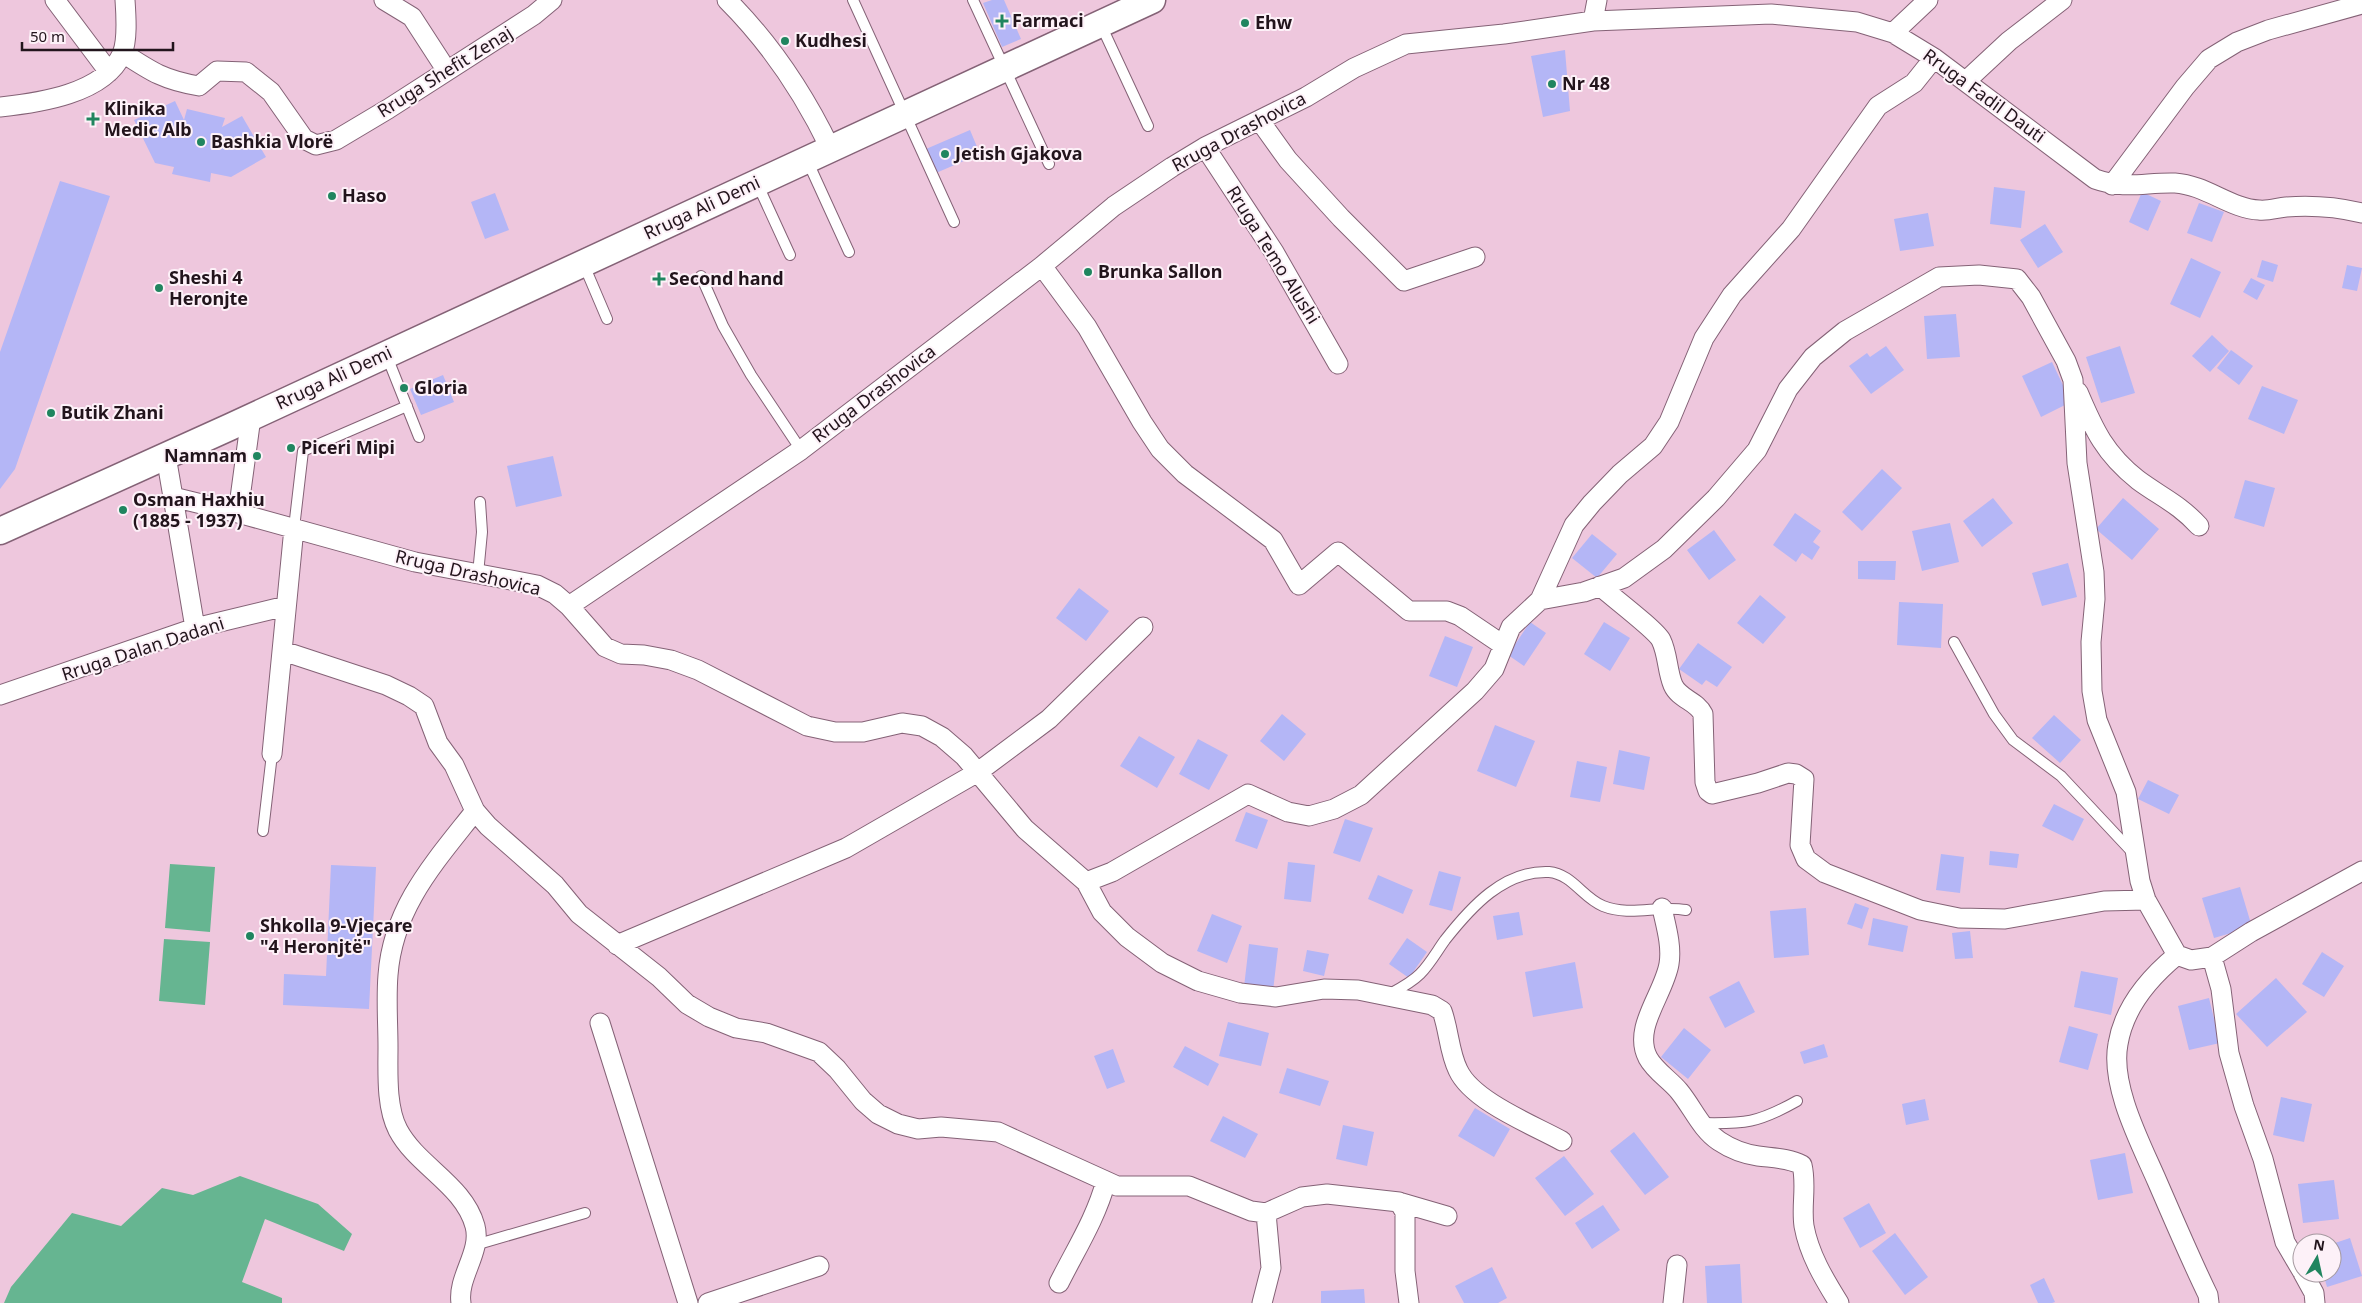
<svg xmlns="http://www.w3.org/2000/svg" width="2362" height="1303" font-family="'Noto Sans',sans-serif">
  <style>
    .green { fill: #66b591 }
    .building { fill: #b4b6f6 }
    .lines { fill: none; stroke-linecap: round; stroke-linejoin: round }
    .lane-casing { stroke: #846276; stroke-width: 12 }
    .street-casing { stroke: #846276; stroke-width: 21 }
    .secondary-casing { stroke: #846276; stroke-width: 29 }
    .lane { stroke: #fff; stroke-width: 10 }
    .street { stroke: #fff; stroke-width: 19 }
    .secondary { stroke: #fff; stroke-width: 26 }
    .poi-dot { fill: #20855f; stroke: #fdf1f8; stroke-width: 2 }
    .labels { text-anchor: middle; stroke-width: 4; stroke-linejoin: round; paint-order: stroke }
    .poi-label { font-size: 18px; font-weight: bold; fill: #22141c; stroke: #fdf1f8; text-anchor: start }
    .street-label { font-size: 18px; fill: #22141c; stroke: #fdf1f8 }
  </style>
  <rect width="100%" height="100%" fill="#eec7dd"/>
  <path class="green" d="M170,864L215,867L210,932L165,928Z
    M164,939L210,942L205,1005L159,1001Z
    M240,1176L318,1204L352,1234L344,1251L265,1219L242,1282L282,1298V1303H4L11,1287L72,1213L121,1226L162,1188L193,1195Z"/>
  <path class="building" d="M992,0H1004L1021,39L1002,47L983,3Z
    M1565,50L1570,111L1543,117L1531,56Z
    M175,101L184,120L187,109L225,118L222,127L242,116L266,157L231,177L211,173L210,182L172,174L174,167L155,163L134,120Z
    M970,130L980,154L936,173L926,149Z
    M60,181L110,196L15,469L0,489V352Z
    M1994,187L2025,191L2021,228L1990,224Z
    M2142,192L2161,201L2148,231L2129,222Z
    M495,193L509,230L485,239L471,202Z
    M2199,203L2224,212L2212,242L2187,233Z
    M1928,213L1934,246L1900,251L1894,219Z
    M2045,224L2063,252L2038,268L2020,240Z
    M2191,258L2221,272L2200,318L2170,304Z
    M2262,260L2278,265L2273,282L2257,277Z
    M2347,265L2362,268L2357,291L2342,288Z
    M2251,278L2265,285L2257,300L2243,292Z
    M1956,314L1960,357L1927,359L1924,316Z
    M2212,335L2229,351L2210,372L2192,356Z
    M1886,346L1904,370L1871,394L1849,366L1867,353L1870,357Z
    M2120,346L2135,393L2101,403L2086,357Z
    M2231,350L2253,366L2239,385L2217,368Z
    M2052,362L2071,402L2041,417L2022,376Z
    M443,375L454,402L421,415L410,389Z
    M2262,386L2298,400L2284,434L2248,419Z
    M553,456L562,496L516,507L507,466Z
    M1882,469L1902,488L1862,531L1842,512Z
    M2245,480L2275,488L2264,527L2234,518Z
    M1993,498L2013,523L1982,547L1963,521Z
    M2123,498L2159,529L2132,560L2096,529Z
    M1795,513L1821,531L1813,542L1820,547L1812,560L1802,553L1796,562L1773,545Z
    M1950,523L1959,562L1922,571L1912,531Z
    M1714,530L1736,560L1709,580L1687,550Z
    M1592,534L1617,554L1597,578L1572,558Z
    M1858,561H1896L1895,580L1858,579Z
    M2068,563L2077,597L2042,606L2032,573Z
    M1079,588L1109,611L1086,641L1056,618Z
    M1760,595L1786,617L1763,644L1737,623Z
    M1899,602L1943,604L1941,648L1897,645Z
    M1530,622L1546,633L1524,666L1508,655Z
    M1604,622L1630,638L1610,671L1584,654Z
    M1445,636L1473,647L1457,687L1429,676Z
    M1698,643L1732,667L1717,687L1706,680L1702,685L1679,669Z
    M1282,714L1306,734L1284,761L1260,741Z
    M2054,715L2081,740L2060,763L2032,738Z
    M1495,725L1535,741L1516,787L1477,771Z
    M1139,736L1175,757L1157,788L1120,766Z
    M1198,739L1228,755L1209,790L1179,774Z
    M1619,750L1650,757L1644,790L1613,784Z
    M1577,761L1607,767L1600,802L1570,797Z
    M2148,780L2179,795L2169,814L2138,799Z
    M2054,804L2084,819L2073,841L2042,826Z
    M1246,812L1268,820L1257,849L1235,841Z
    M1345,819L1373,828L1360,862L1333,853Z
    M1990,851L2019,854L2017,868L1989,865Z
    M1941,854L1964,857L1960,893L1936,890Z
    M1288,862L1315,865L1311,902L1284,899Z
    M331,865L376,867L369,1009L283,1005L284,974L326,976Z
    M1439,871L1461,877L1452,911L1429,905Z
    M1378,875L1413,890L1403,914L1368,899Z
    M2240,887L2252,927L2214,938L2202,898Z
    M1855,903L1869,908L1862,929L1847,924Z
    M1806,908L1809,955L1774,958L1770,911Z
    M1519,912L1523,935L1497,940L1493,916Z
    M1212,914L1242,926L1227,963L1197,951Z
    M1873,918L1908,926L1903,952L1868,945Z
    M1970,931L1973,958L1955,959L1952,933Z
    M1407,938L1427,952L1409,978L1389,964Z
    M1249,944L1278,948L1273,991L1244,987Z
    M1307,950L1329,954L1324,976L1303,971Z
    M2322,952L2344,966L2324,997L2302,984Z
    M1575,962L1583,1008L1533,1017L1525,972Z
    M2081,971L2118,978L2111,1015L2074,1007Z
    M2276,978L2307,1012L2267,1047L2236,1014Z
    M1739,981L1755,1012L1725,1028L1709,997Z
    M2209,998L2220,1043L2189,1050L2178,1006Z
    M1228,1022L1269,1033L1261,1066L1219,1056Z
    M2069,1026L2098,1034L2088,1070L2059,1062Z
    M1684,1028L1711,1050L1688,1079L1661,1057Z
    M1824,1044L1828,1057L1804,1064L1800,1052Z
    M1185,1046L1219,1064L1208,1086L1173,1067Z
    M1113,1049L1125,1082L1107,1089L1094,1056Z
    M1287,1068L1329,1081L1320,1106L1279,1093Z
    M2281,1097L2312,1104L2304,1142L2273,1135Z
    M1925,1099L1929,1120L1906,1125L1902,1104Z
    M1475,1108L1510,1129L1494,1157L1458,1136Z
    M1223,1116L1258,1134L1245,1158L1210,1141Z
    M1343,1125L1374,1132L1367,1166L1336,1159Z
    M1634,1132L1669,1177L1645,1195L1610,1151Z
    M2125,1153L2133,1193L2098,1200L2090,1160Z
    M1564,1156L1594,1194L1565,1216L1535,1178Z
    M2334,1180L2339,1219L2303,1223L2298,1184Z
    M1869,1203L1886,1233L1860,1248L1843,1218Z
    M1603,1205L1620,1230L1592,1249L1575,1223Z
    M1895,1233L1928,1277L1905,1295L1872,1251Z
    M2350,1238L2362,1276L2327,1287L2323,1273H2332V1244Z
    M1740,1264L1742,1303H1707L1705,1266Z
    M1492,1267L1507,1298L1498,1303H1464L1455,1286Z
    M2044,1278L2055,1302L2052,1303H2038L2030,1285Z
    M1364,1289L1365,1303H1321V1291Z"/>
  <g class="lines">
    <g class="lane-casing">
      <path id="lane" d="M853,0L954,222
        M973,0L1049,164
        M1101,25L1148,126
        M807,160L849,252
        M757,183L790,255
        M584,265L607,319
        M701,276L723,326L751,375L801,450
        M386,354L419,437
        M294,528L303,451L407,406
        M478,574L482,532L480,502
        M1954,642L1994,714L2013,740L2061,776L2134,854
        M263,831L272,754
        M1388,995C1399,989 1411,983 1420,974C1430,964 1437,951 1445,940C1471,907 1504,870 1549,872C1572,874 1583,898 1603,906C1631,917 1657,905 1686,910
        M1701,1123C1745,1124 1758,1123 1797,1101
        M475,1245L585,1213"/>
    </g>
    <g class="street-casing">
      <path id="street" d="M55,0L109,72
        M384,0L412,17L447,71
        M727,0C769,42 804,94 830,148
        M1593,21L1597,0
        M1893,33L1928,0
        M123,53C152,72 164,80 199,86L217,71L246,72L271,92L304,139L316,145L336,140L388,109L534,15L552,0
        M1966,81L2009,41L2062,0
        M0,107C38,103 104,94 122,54C128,40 126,15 125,0
        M1260,121L1288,160L1341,218L1404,281L1475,257
        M1205,147L1274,252L1338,364
        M2112,185L2185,87L2209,59L2237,42L2268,30L2362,4
        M1042,266L1087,327L1142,422L1160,449L1185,474L1273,540L1299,585L1338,552L1409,611H1447L1460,616L1503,645
        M2078,392C2094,430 2105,454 2138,480C2161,497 2179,504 2199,526
        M166,456L173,497L238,513L415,562L537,585L555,594L569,606L801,450L1042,266L1114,206L1172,167L1205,147L1306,97L1354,68L1406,44L1504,34L1593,21L1771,14L1857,22L1893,33L1934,58L2095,179C2126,190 2145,182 2175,183C2206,185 2231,209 2259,210C2268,211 2277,208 2286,207C2312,205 2337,207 2362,213
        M173,497L195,628
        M238,513L251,417
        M1600,586C1611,596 1656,630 1661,640C1668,654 1667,671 1673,685C1679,699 1697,701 1703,714L1705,782L1708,791L1712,794L1758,783L1788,773L1796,774L1804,779L1800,845L1806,859L1825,873L1920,910L1959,918L2005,919L2104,901L2146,900
        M1540,600L1584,592L1624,578L1664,549L1716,498L1757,450L1788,389L1813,357L1845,331L1939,277L1979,275L2017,279L2031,297L2066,361L2073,380L2077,463L2094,572L2095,599L2091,642L2092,691L2097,720L2126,792L2140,881L2146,900L2177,955
        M569,606L605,647L621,654L644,655L671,660L698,670L807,726L835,732H863L902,723L922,726L942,737L964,756L1025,829L1086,882L1112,872L1248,794L1288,812L1309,816L1334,809L1361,795L1475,691L1494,669L1511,627L1540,600L1574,525L1592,503L1620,474L1653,446L1669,422L1704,338L1732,295L1791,229L1878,106L1914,83L1934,58
        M283,651L386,685L409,696L424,706L438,743L454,765L475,811L488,826L555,885L579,914L659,977L687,1004L709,1017L736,1028L766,1033L819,1052L837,1069L863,1101L878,1114L898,1124L918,1129L941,1127L998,1132L1117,1186H1189L1251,1211L1266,1213L1302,1197L1327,1194L1399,1202L1405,1212V1271L1409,1303
        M0,695L195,628L286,606
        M272,754L294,528
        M1086,882L1102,912L1127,937L1162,963L1198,981L1240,993L1276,997L1324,989L1358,990L1432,1005L1442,1011C1449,1030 1449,1052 1458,1070C1472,1101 1533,1125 1562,1141
        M1662,908C1666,926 1672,946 1669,964C1664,994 1632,1028 1648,1058C1655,1071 1670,1080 1679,1091C1693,1108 1701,1129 1719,1141C1731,1149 1744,1154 1758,1156C1773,1158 1789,1158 1802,1165C1807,1185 1801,1206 1804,1226C1809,1254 1824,1279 1839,1303
        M617,945L846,848L978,772L1049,719L1143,627
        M2212,957L2221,989L2229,1053L2244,1106L2263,1159L2285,1242L2302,1271
        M600,1023L688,1303
        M1399,1202L1447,1216
        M2303,1273L2314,1293L2315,1303
        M1059,1283C1076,1249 1096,1218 1106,1181
        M461,1303C457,1277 482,1252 475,1226C464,1185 417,1166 398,1130C386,1107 388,1073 388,1047C388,1024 386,999 388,975C393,907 435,862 475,811
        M708,1303L819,1266
        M1262,1303L1271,1268L1266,1213
        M1673,1303L1677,1265
        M2209,1303L2208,1295C2190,1258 2174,1220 2157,1181C2141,1144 2110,1086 2118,1044C2124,1007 2149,978 2177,955L2191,960L2212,957L2251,932L2362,871"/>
    </g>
    <g class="secondary-casing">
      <path id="secondary" d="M0,531L230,427L1152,0"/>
    </g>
    <use href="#lane" class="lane"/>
    <use href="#street" class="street"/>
    <use href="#secondary" class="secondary"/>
  </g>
  <g class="poi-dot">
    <path d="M999.5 13.5h5v5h5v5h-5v5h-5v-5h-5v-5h5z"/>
    <circle cx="1245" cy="23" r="5"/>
    <circle cx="785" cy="41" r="5"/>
    <circle cx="1552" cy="84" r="5"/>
    <path d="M90.5 111.5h5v5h5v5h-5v5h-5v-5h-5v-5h5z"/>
    <circle cx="201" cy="142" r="5"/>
    <circle cx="945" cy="154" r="5"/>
    <circle cx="332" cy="196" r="5"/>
    <circle cx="1088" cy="272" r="5"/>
    <path d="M656.5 271.5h5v5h5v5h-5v5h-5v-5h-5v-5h5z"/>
    <circle cx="159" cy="288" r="5"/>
    <circle cx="404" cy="388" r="5"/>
    <circle cx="51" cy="413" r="5"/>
    <circle cx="291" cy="448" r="5"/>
    <circle cx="257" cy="456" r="5"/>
    <circle cx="123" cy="510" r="5"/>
    <circle cx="250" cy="936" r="5"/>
  </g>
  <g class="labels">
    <g class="poi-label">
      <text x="1012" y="27">Farmaci</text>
      <text x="1255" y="29">Ehw</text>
      <text x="795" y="47">Kudhesi</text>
      <text x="1562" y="90">Nr 48</text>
      <text x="104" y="115">Klinika<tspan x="104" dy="21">Medic Alb</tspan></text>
      <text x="211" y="148">Bashkia Vlorë</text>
      <text x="955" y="160">Jetish Gjakova</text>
      <text x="342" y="202">Haso</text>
      <text x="1098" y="278">Brunka Sallon</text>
      <text x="169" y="284">Sheshi 4<tspan x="169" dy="21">Heronjte</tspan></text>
      <text x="669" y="285">Second hand</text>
      <text x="414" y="394">Gloria</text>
      <text x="61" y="419">Butik Zhani</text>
      <text x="301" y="454">Piceri Mipi</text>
      <text x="247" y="462" text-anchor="end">Namnam</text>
      <text x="133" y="506">Osman Haxhiu<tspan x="133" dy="21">(1885 - 1937)</tspan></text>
      <text x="260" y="932">Shkolla 9-Vjeçare<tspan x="260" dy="21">"4 Heronjtë"</tspan></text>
    </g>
    <g class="street-label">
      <text transform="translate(445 72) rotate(-32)" y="6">Rruga Shefit Zenaj</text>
      <text transform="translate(1984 96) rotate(36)" y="6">Rruga Fadil Dauti</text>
      <text transform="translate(1239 132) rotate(-28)" y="6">Rruga Drashovica</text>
      <text transform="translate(702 208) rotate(-25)" y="6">Rruga Ali Demi</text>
      <text transform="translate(1273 255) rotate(58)" y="6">Rruga Temo Alushi</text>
      <text transform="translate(334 378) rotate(-25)" y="6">Rruga Ali Demi</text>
      <text transform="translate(874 394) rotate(-37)" y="6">Rruga Drashovica</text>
      <text transform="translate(468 573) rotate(13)" y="6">Rruga Drashovica</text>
      <text transform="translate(143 649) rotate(-18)" y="6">Rruga Dalan Dadani</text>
    </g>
  </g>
  <g transform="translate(2317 1258) rotate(9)"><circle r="24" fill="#fdf1f8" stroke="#a599a0"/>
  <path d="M0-4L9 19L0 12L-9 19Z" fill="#20855f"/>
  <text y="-8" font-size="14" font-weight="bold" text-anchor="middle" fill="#22141c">N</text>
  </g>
  <path d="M22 42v8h151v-8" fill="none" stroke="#22141c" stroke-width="2.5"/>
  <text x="30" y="42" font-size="15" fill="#22141c" stroke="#fdf1f8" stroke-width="4" paint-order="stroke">50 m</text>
</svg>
